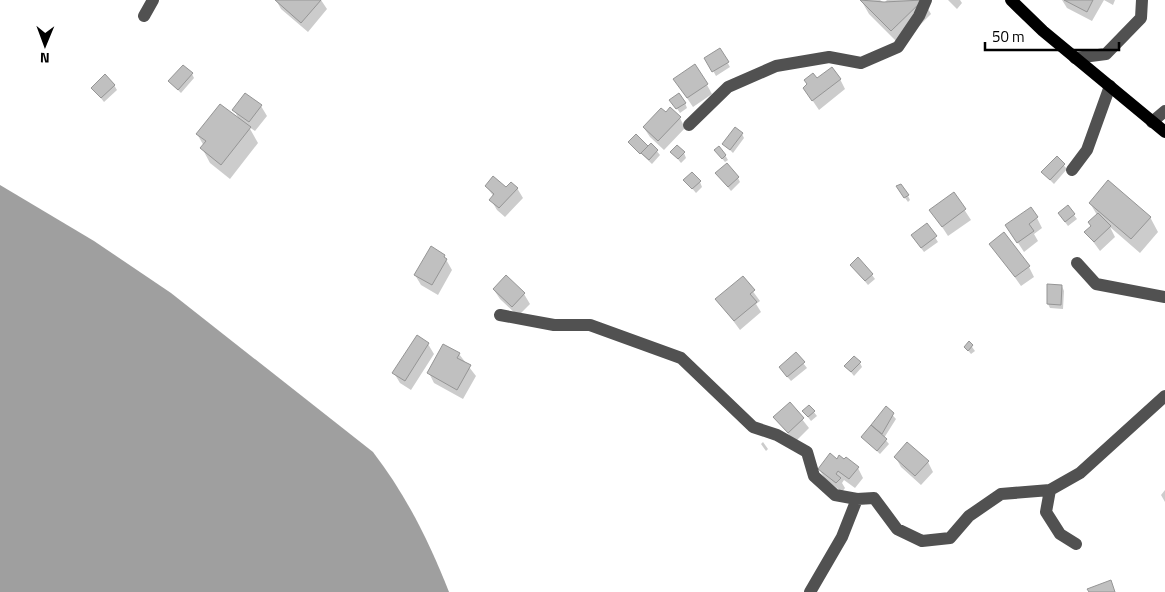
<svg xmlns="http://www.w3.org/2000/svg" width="1165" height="592" font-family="'Titillium Web',sans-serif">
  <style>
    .water { fill: #9f9f9f }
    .shadow { fill: #0003 }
    .building { fill: #c0c0c0; stroke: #959595 }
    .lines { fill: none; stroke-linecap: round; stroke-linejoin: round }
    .minor { stroke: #515151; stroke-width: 12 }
    .major { stroke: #000; stroke-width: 12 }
  </style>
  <rect width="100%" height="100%" fill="#fff"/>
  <path class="water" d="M0,185L94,241L171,293L373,452C406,495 429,541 449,592H0Z"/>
  <path class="shadow" d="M276,0H321L327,9L308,32L281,9Z
    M861,0H880L884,3L887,0H923L931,14L900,45L869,14Z
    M948,0H960L962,3L957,9Z
    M1062,0H1104L1092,21L1067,8Z
    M1104,0H1115L1113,5Z
    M720,50L730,67L716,76L706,58Z
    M192,74L194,78L181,93L170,82Z
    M840,79L845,89L819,110L804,88L817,80Z
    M114,85L117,90L104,102L93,88Z
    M707,85L712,94L693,107L681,89Z
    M685,103L687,108L680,113L674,104Z
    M261,106L267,116L255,131L249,127L258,143L230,179L210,163L202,148L204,146L197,134L240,121L234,110Z
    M666,114L680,118L685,128L664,150L650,137L644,128Z
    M742,134L744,138L733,153L724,144Z
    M629,142L648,148L651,144L660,155L652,164Z
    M715,150L725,155L728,160L725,162Z
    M672,152L684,153L686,158L681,163Z
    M1057,158L1067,169L1054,184L1043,173Z
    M720,178H738L740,182L731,191Z
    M685,180L700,182L702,187L696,193Z
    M486,186L517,188L523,198L505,217L497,210L491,200L494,197Z
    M900,191L908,196L910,200L908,202Z
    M954,194L971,220L948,236L931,210Z
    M1090,203L1150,217L1158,232L1140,253L1110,227L1115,237L1100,251L1086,232L1092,226L1097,215Z
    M1068,207L1077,219L1068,226L1062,218Z
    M1037,218L1042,228L1034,234L1038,241L1024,252L1013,235Z
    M927,225L938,242L924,252L912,236Z
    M991,244L1029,267L1034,277L1021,286Z
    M444,256L452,270L438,295L421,285L415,275Z
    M851,265L872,275L875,279L868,285Z
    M506,277L524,294L530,304L518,316L500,299L494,290Z
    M743,278L760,301L756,304L761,312L740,330L717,299Z
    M1062,286L1064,291L1063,309L1050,308L1048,304Z
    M417,337L428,344L434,354L411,390L400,383L394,373Z
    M969,343L975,351L971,354L965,347Z
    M459,354L476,376L463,399L434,383L429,373Z
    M796,354L807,368L791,381L783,372Z
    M860,363L862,367L854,376L846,366Z
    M790,404L809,428L795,442L775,418Z
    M809,406L817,416L811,421L807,416Z
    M886,408L896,419L884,438L889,444L880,454L862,437Z
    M763,442L768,449L766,451L761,444Z
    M896,458L928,462L933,472L921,485L901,467Z
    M858,468L863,478L855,488L844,480L842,483L845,488L842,492L825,479L819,469Z
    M1165,490V502L1161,495Z"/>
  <path class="building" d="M275,0H321L301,23Z
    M860,0L884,2L923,0L891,31Z
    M1064,0H1093L1087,12Z
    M720,48L729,62L712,72L704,58Z
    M695,64L708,84L687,98L673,79Z
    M183,65L193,73L178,90L168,81Z
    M832,67L841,79L812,101L803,88L807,84L804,80L813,73L817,78Z
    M105,74L115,85L101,98L91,88Z
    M245,93L262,105L249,122L232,110Z
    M679,93L686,103L676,109L669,100Z
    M220,104L251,127L221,165L200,148L206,141L196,134Z
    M670,107L681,117L658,141L643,127L661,108L666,112Z
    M735,127L743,133L730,150L722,144Z
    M636,134L648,146L640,154L628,142Z
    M651,143L658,150L649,160L641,153Z
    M677,145L685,152L678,159L670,152Z
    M719,146L726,155L722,159L714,150Z
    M1057,156L1065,164L1050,180L1041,172Z
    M727,163L739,177L728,187L715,173Z
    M692,172L701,181L692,189L683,180Z
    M493,176L506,187L511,182L518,188L499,208L489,200L494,194L485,186Z
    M1108,180L1151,217L1131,239L1089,203Z
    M901,184L909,195L904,198L896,186Z
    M954,192L966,209L942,227L929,210Z
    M1068,205L1075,214L1065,222L1058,213Z
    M1031,207L1038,217L1029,224L1034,231L1017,243L1005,225Z
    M1098,213L1111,226L1094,242L1084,232L1091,226L1088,222Z
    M927,223L937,236L921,248L911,235Z
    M1004,232L1030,266L1015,277L989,244Z
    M431,246L445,255L444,257L447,259L432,285L414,275Z
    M858,257L873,274L865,281L850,265Z
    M506,275L525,293L512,307L493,289Z
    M743,276L755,290L750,294L757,302L734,321L715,299Z
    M1047,284L1062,285L1061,305L1047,304Z
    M417,335L429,343L405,381L392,373Z
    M969,341L973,345L968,351L964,347Z
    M443,344L460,353L457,358L471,365L457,390L427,373Z
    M796,352L805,362L787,377L779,367Z
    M854,356L861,362L851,372L844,366Z
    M790,402L804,418L788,433L773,417Z
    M809,405L815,411L808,417L802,411Z
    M886,406L894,413L882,434L871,425Z
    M871,425L887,439L877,451L861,437Z
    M907,442L929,461L915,476L894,457Z
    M830,453L837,459L839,455L844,459L846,457L859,467L849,479L838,471L836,474L841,478L836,483L818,469Z
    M1111,580L1115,592H1089L1087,589Z"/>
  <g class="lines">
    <path class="minor" d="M144,16L153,0
      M1075,58L1106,54L1141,18L1142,0
      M1152,122L1165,111
      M689,125L728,87L776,66L829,57L861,63L898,47L919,16L926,0
      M1072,170L1087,150L1110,86
      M1077,263L1096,284L1165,297
      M500,315L554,325H590L681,358L753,427L777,435L807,452L814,476L835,495L857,499L874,498L897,529L922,541L950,538L969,516L1001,494L1050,490L1080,473L1165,396
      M1050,490L1046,512L1060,534L1076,544
      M810,592L842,537L857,499"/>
    <path class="major" d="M1011,0L1043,31L1165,132"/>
  </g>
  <g transform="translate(45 45) rotate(181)" stroke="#ffffff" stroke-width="4" paint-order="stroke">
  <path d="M0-4L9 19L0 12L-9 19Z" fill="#000000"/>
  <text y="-8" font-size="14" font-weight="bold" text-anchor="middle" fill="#000000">N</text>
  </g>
  <path d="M985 42v8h134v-8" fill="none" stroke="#000000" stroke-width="2.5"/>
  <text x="992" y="42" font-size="15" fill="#000000" stroke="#ffffff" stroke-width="4" paint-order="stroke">50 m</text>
</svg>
